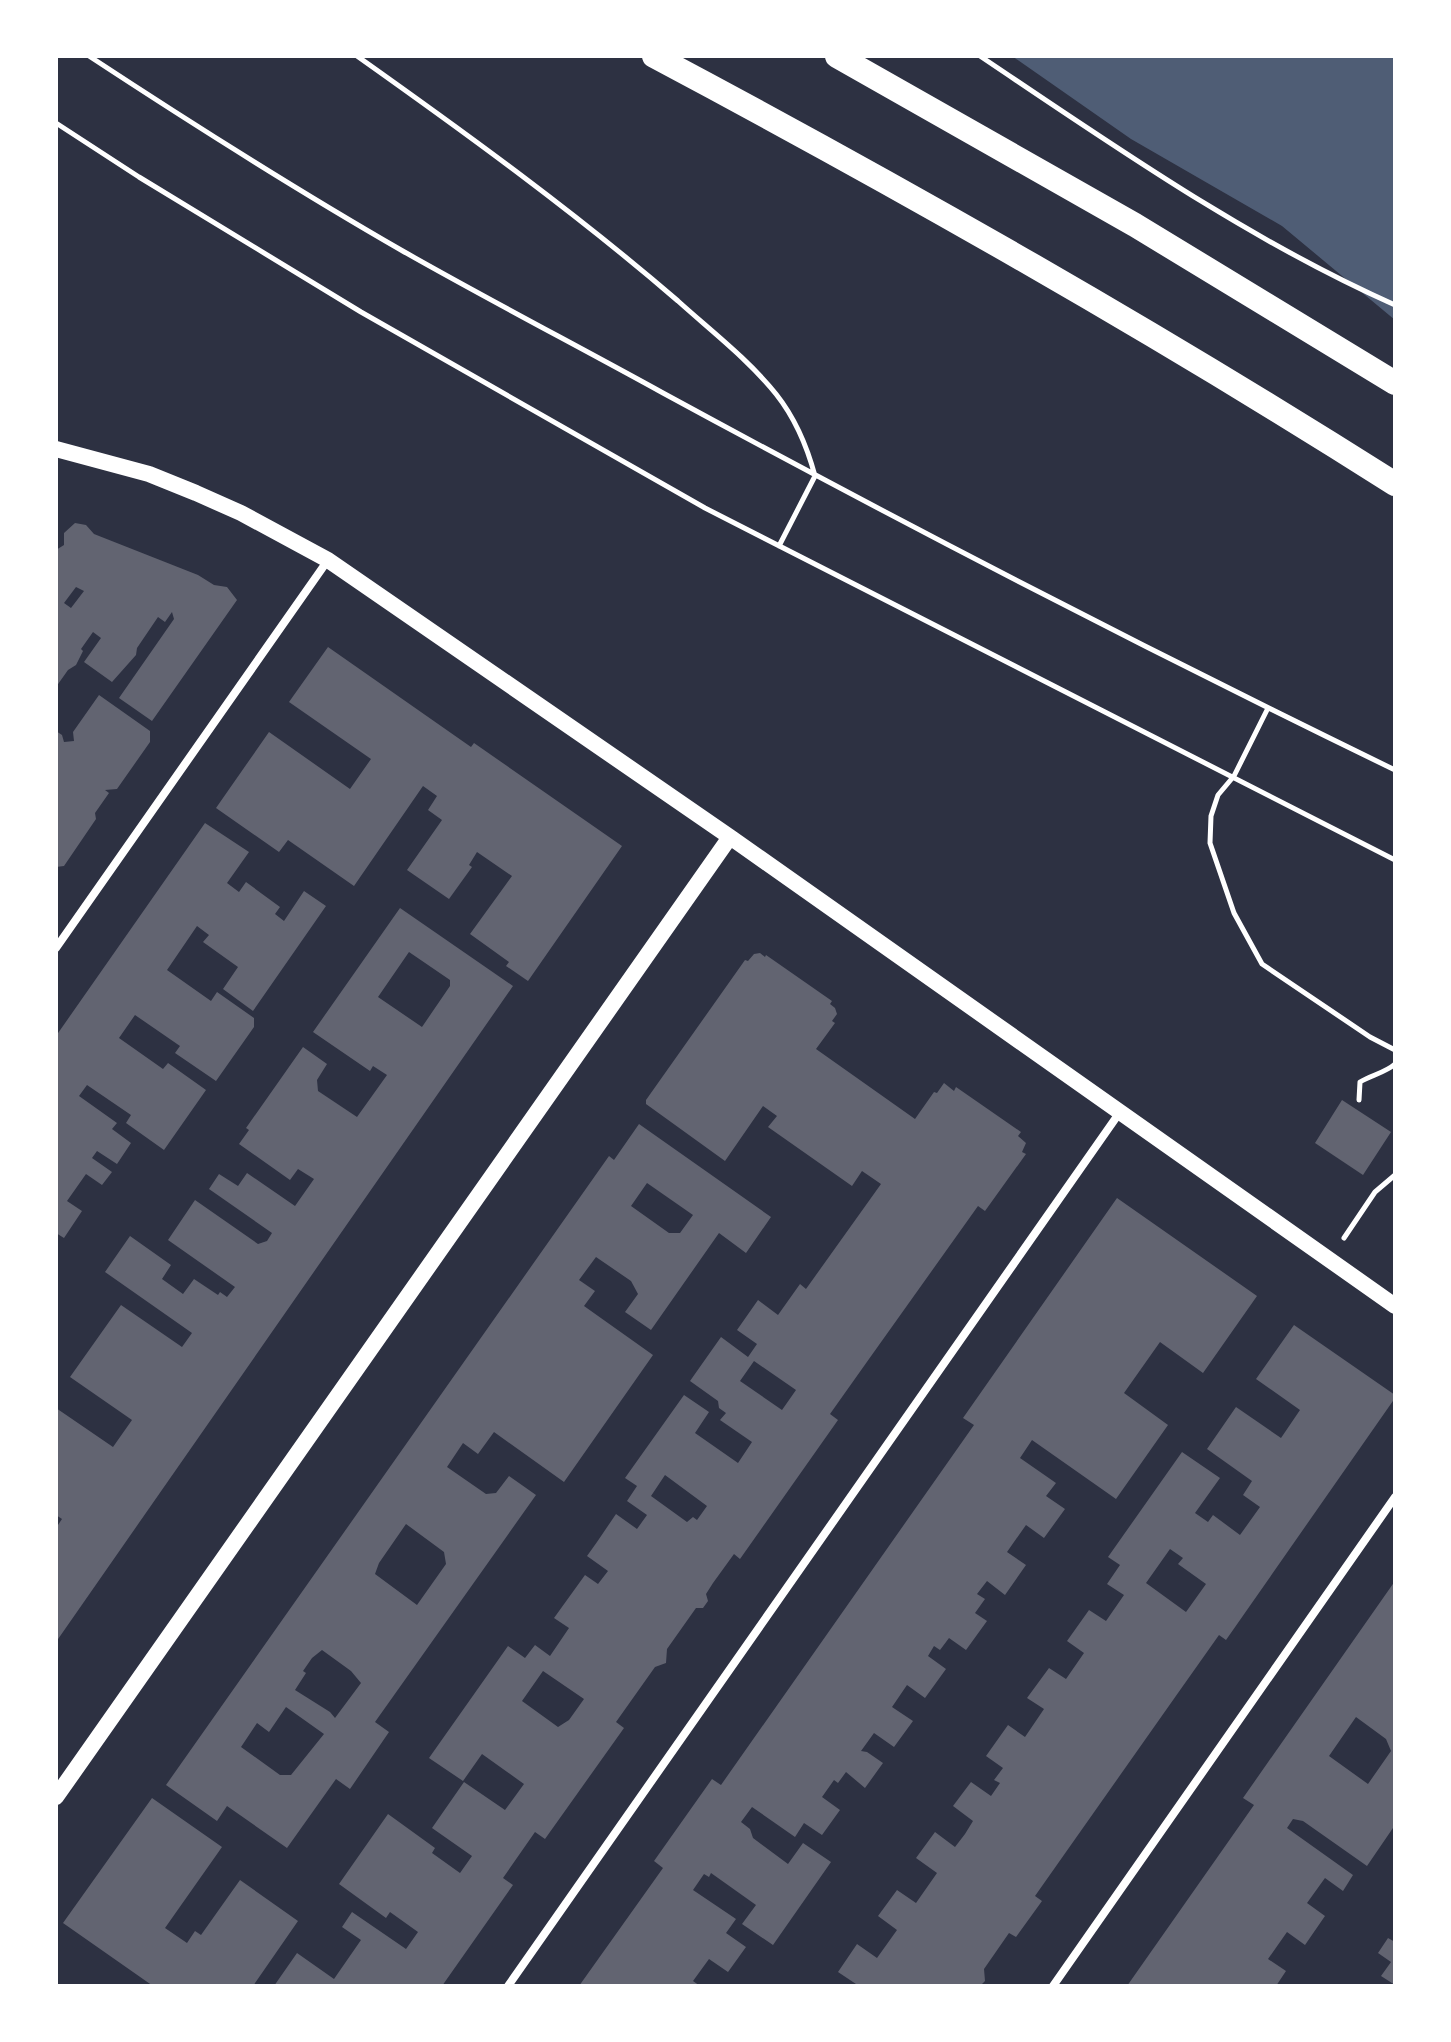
<svg xmlns="http://www.w3.org/2000/svg" width="1451" height="2042" font-family="Manrope,sans-serif">
  <style>
    .water { fill: #4f5d75 }
    .building { fill: #626471; fill-rule: evenodd }
    .lines { fill: none; stroke-linecap: round; stroke-linejoin: round }
    .path { stroke: #fff; stroke-width: 5 }
    .minor { stroke: #fff; stroke-width: 8 }
    .secondary { stroke: #fff; stroke-width: 16 }
    .motorway { stroke: #fff; stroke-width: 24 }
  </style>
  <rect width="100%" height="100%" fill="#2d3142"/>
  <path class="water" d="M1012,56H1395V320L1282,226L1131,139Z"/>
  <path class="building" d="M75,523L86,525L94,534L198,575L214,585L227,587L237,600L152,721L119,698L174,619L172,612L165,622L158,617L137,648L136,655L112,682L84,662L101,638L93,632L81,649L83,651L76,665L68,670L56,687V550L64,545V533ZM76,587L84,591L71,608L64,603Z
    M328,647L471,747L474,743L622,846L528,981L506,966L509,962L470,934L512,876L477,852L469,865L472,867L449,899L407,870L442,820L428,810L437,796L423,786L354,886L288,840L279,852L216,808L269,732L350,789L371,759L289,702Z
    M99,695L150,731V742L117,789L105,790L109,793L95,813L96,819L64,866L56,867V731L62,735L64,742L74,741L73,732Z
    M205,823L249,852L227,883L239,892L246,882L280,907L275,914L284,921L304,891L326,906L253,1011L223,989L238,967L203,942L209,935L197,926L167,970L211,1001L217,992L254,1018V1027L216,1081L175,1053L180,1046L135,1015L119,1038L163,1069L168,1063L206,1090L164,1150L126,1123L131,1115L87,1085L79,1096L117,1123L112,1129L131,1143L117,1164L97,1151L92,1158L112,1172L102,1185L86,1174L67,1201L82,1211L64,1238L56,1233V1036Z
    M400,908L513,986L56,1642V1528L62,1519L56,1515V1408L113,1447L132,1420L70,1377L121,1305L182,1347L192,1333L105,1272L130,1236L171,1265L162,1279L183,1294L194,1279L218,1295L220,1292L227,1297L235,1287L168,1240L195,1200L258,1244L267,1241L272,1233L209,1189L219,1174L238,1186L247,1173L295,1206L314,1179L298,1169L290,1180L239,1144L249,1130L246,1128L303,1047L327,1064L317,1080L318,1091L357,1117L387,1075L373,1066L370,1071L313,1032ZM409,952L450,980V986L422,1027L378,997Z
    M760,953L765,957L766,955L832,1001L830,1004L835,1008L837,1014L832,1021L835,1023L816,1049L915,1119L934,1092L937,1093L944,1083L954,1091L956,1087L1021,1132L1018,1136L1026,1143L1022,1152L1026,1154L985,1211L978,1206L869,1359L830,1414L838,1420L740,1559L734,1554L713,1583L706,1594L708,1601L703,1608H696L667,1649L666,1663L655,1667L616,1722L624,1728L545,1839L535,1832L503,1878L513,1885L442,1986H274L297,1953L334,1979L361,1940L342,1927L352,1912L406,1949L418,1932L390,1912L386,1918L339,1884L388,1814L435,1848L432,1853L460,1873L472,1856L432,1828L464,1782L505,1810L524,1784L482,1754L463,1781L429,1758L508,1646L525,1658L535,1645L550,1656L569,1628L554,1618L585,1575L598,1584L608,1571L587,1556L597,1542L616,1514L637,1529L647,1515L627,1501L637,1486L625,1478L684,1395L709,1412L695,1433L738,1463L752,1442L720,1420L726,1413L719,1408L718,1401L690,1381L721,1337L748,1357L757,1344L737,1330L758,1300L778,1315L800,1284L806,1289L881,1184L862,1171L852,1186L768,1127L777,1116L763,1106L725,1161L646,1104V1100L745,960L748,961L754,954ZM754,1361L796,1390L782,1410L740,1381ZM665,1475L707,1506L697,1520L693,1517L687,1522L651,1496ZM543,1671L584,1699L569,1720L558,1727L522,1701Z
    M1342,1100L1391,1132L1363,1175L1315,1143Z
    M639,1124L771,1217L746,1253L719,1233L651,1330L625,1312L638,1294L631,1281L596,1257L579,1280L595,1291L584,1306L653,1355L564,1482L494,1432L478,1454L463,1443L447,1467L486,1494L496,1493L509,1476L536,1495L375,1722L389,1732L350,1789L336,1779L287,1848L227,1806L217,1821L166,1785L609,1156L614,1160ZM647,1183L693,1215L680,1233H669L631,1206ZM406,1524L444,1552L446,1564L417,1605L375,1574L379,1563ZM322,1650L351,1671L361,1683L335,1718L330,1712L295,1690L306,1673L303,1671L312,1658ZM286,1707L324,1734L291,1775H280L241,1747L257,1723L269,1732Z
    M1117,1198L1257,1296L1203,1373L1160,1342L1124,1393L1168,1425L1116,1499L1032,1440L1020,1458L1056,1483L1046,1496L1065,1509L1044,1538L1026,1525L1007,1552L1026,1565L1005,1595L987,1581L977,1594L985,1599L975,1613L987,1621L966,1650L949,1638L940,1650L934,1646L928,1656L946,1669L925,1698L907,1685L892,1707L913,1721L894,1747L874,1733L861,1751L867,1752L883,1763L865,1788L846,1772L838,1783L834,1780L822,1797L840,1810L822,1835L804,1823L795,1837L752,1807L741,1822L750,1829L753,1838L788,1864L803,1843L831,1862L773,1945L742,1924L756,1905L711,1873L709,1877L704,1874L693,1890L736,1919L726,1933L746,1947L728,1972L709,1959L693,1981L700,1986H579L663,1868L654,1861L712,1779L721,1785L974,1425L963,1418Z
    M1294,1325L1395,1395V1398L1226,1640L1219,1635L1178,1693L1035,1896L1042,1901L1016,1937L1009,1933L984,1969L985,1981L980,1986H859L838,1972L857,1944L877,1958L897,1930L878,1916L897,1890L916,1903L937,1873L916,1858L935,1832L955,1847L965,1834L973,1821L953,1806L971,1782L991,1796L1000,1783L994,1780L1003,1768L986,1756L1008,1725L1025,1737L1044,1709L1027,1698L1049,1668L1066,1679L1084,1653L1067,1641L1089,1610L1106,1621L1124,1595L1107,1584L1120,1565L1108,1557L1182,1452L1220,1478L1195,1513L1208,1522L1213,1515L1240,1535L1260,1507L1243,1495L1252,1481L1207,1449L1236,1407L1281,1438L1300,1410L1256,1379ZM1170,1549L1183,1558L1178,1564L1206,1584L1186,1612L1146,1583Z
    M1395,1581V1825L1367,1866L1303,1821L1293,1819L1287,1828L1353,1875L1343,1891L1325,1878L1307,1903L1325,1916L1305,1945L1287,1932L1268,1959L1286,1971L1276,1986H1127L1254,1805L1243,1798ZM1356,1717L1386,1739L1391,1751L1368,1784L1329,1756Z
    M152,1798L222,1847L165,1928L187,1943L195,1931L201,1935L240,1880L298,1921L253,1986H153L63,1923Z
    M1388,1938L1395,1942V1985L1381,1976L1391,1962L1378,1953Z"/>
  <g class="lines">
    <path class="path" d="M89,56C191,123 295,189 401,250C487,299 576,345 663,393C904,524 1148,650 1395,770
      M357,56C467,134 576,213 678,301C710,330 748,359 776,394C795,418 807,446 815,476L779,546
      M980,56C1114,146 1247,239 1395,305
      M56,123L139,177L361,312L705,508L1395,860
      M1268,708L1234,776L1218,795L1211,816L1210,843L1234,913L1262,964L1370,1037L1395,1050
      M1359,1100L1360,1082C1371,1075 1385,1073 1395,1064
      M1344,1238L1375,1192L1395,1175"/>
    <path class="minor" d="M56,948L328,560
      M508,1986L1120,1112
      M1053,1986L1395,1497"/>
    <path class="secondary" d="M56,449L149,474L196,493L241,513L328,560L730,837L1395,1306
      M56,1797L730,837"/>
    <path class="motorway" d="M654,56C906,190 1154,331 1395,484
      M837,56L1135,225L1395,383"/>
  </g>
  <rect width="1451" height="2042" fill="none" stroke="#ffffff" stroke-width="116"/>
</svg>
